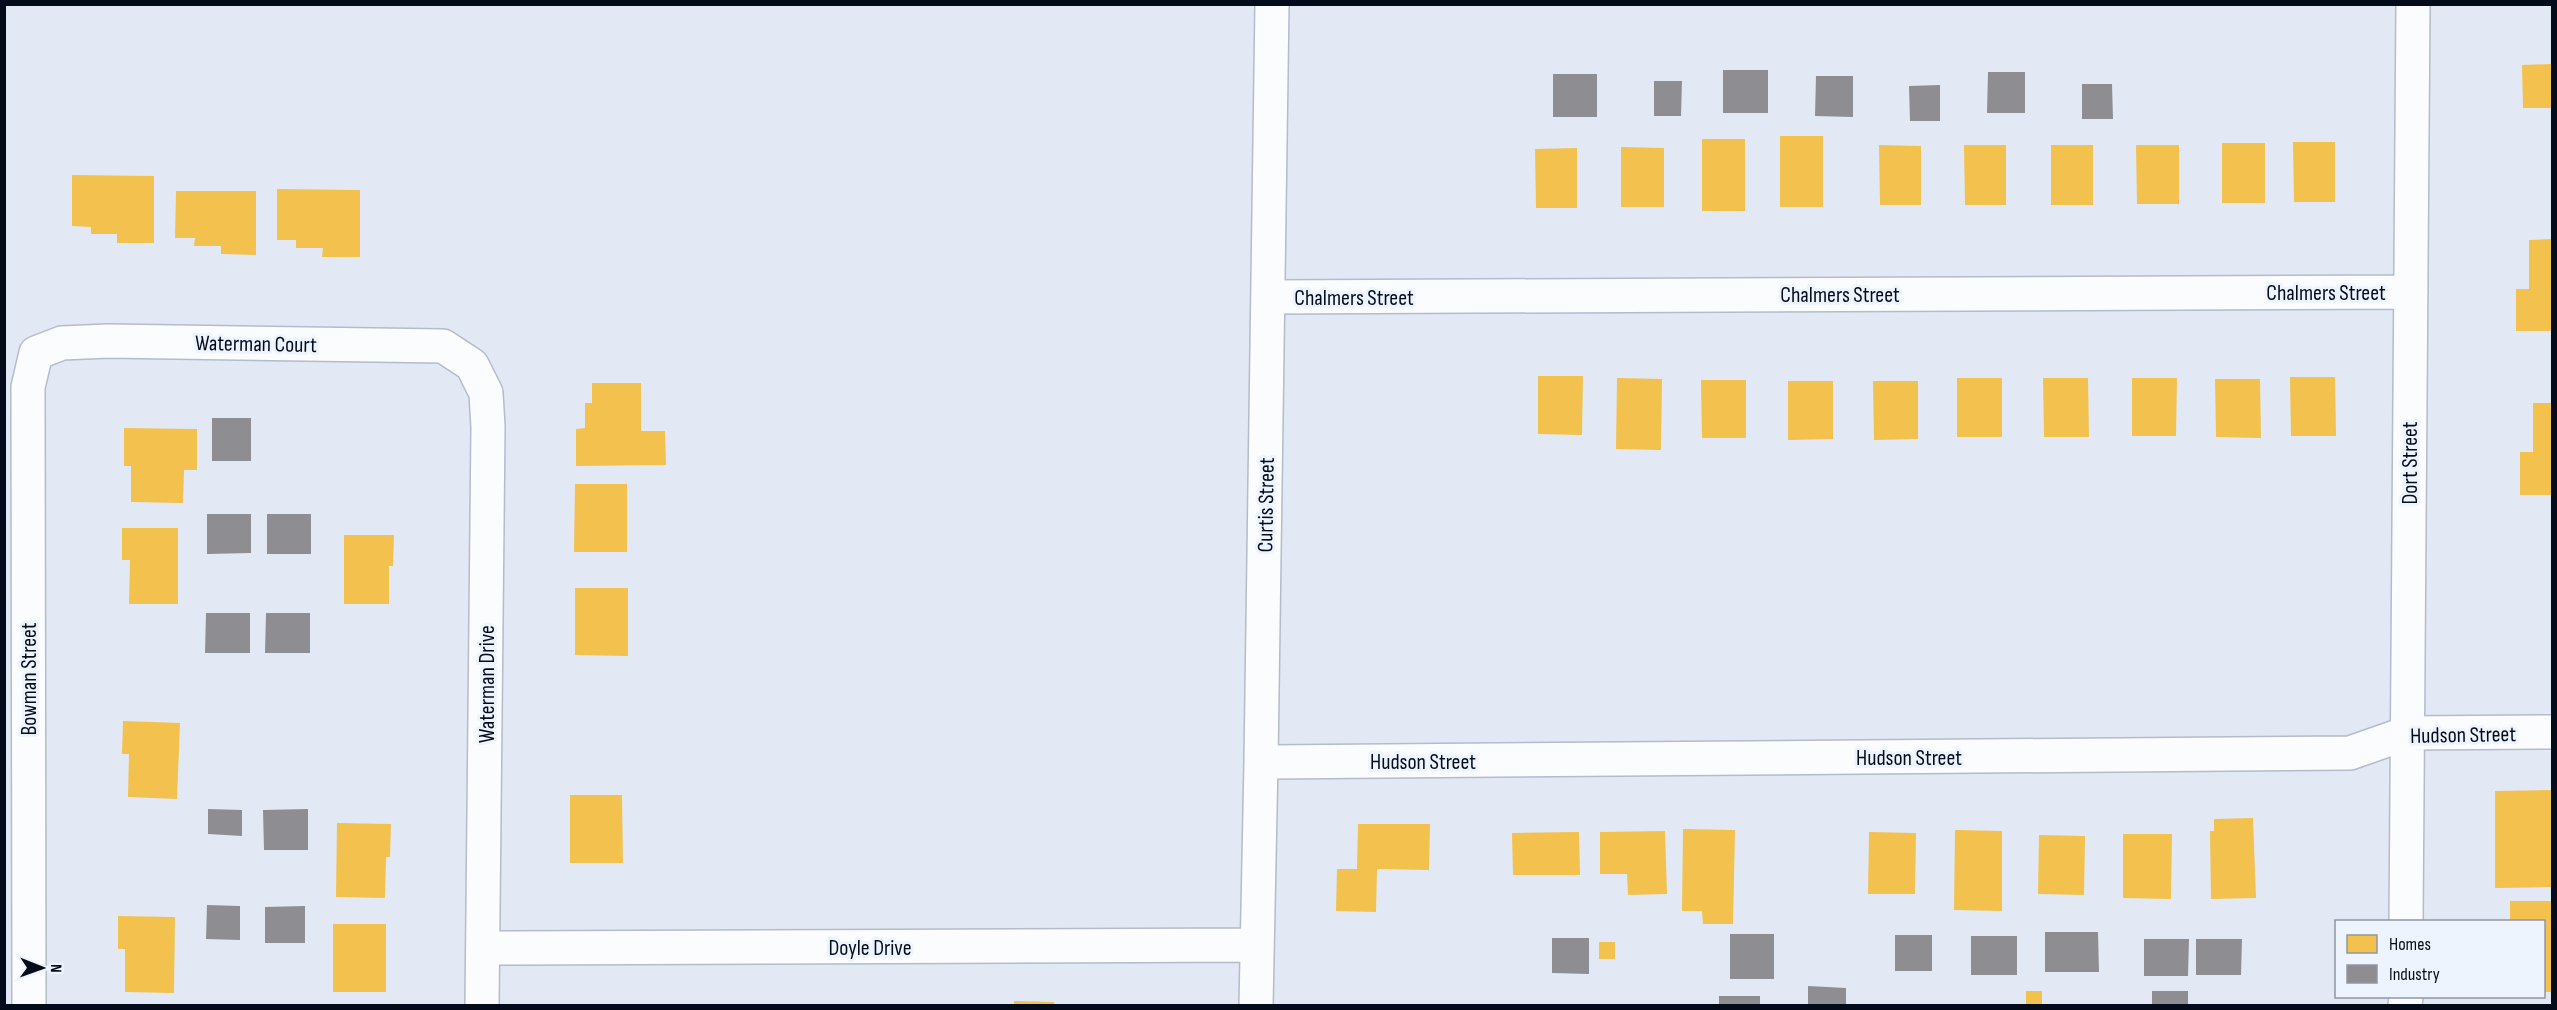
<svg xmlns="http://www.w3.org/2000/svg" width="2557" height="1010" font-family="'Sofia Sans Condensed',sans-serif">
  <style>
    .homes { fill: #f2c14e }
    .industry { fill: #8d8d92 }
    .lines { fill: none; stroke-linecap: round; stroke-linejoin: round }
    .minor-casing { stroke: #b4bbc9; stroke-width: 36 }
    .minor { stroke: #fbfcfd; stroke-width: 33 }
    .labels { text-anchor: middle; stroke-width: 6; stroke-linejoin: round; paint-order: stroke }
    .street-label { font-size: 22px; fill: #040b1b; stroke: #eef4fe }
  </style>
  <rect width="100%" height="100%" fill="#e3e9f4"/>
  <path class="homes" d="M2552,64V108H2523L2522,65Z
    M1780,136H1823V207H1780Z
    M1702,139H1745V211H1702Z
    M2293,142H2335V202H2294Z
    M2222,143H2265V203H2222Z
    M1879,145L1921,146V205H1880Z
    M1964,145H2006V205H1965Z
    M2051,145H2093V205H2051Z
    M2136,145H2179V204H2137Z
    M1621,147L1664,148V207H1621Z
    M1577,148V208H1536L1535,149Z
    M72,175L154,176V243H117V234H91V227L72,226Z
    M277,189L360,190V257H322L323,248H296V240H277Z
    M176,191H256V255L221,254V246H194L195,238H175Z
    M2552,239V331H2516V289H2529V240Z
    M1538,376H1583L1582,435L1538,434Z
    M2290,377H2335L2336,436H2291Z
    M1617,378L1662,379L1661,450L1616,449Z
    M1957,378H2002V437H1957Z
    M2043,378H2088L2089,437H2044Z
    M2132,378H2177L2176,436H2132Z
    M2215,379H2260L2261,438L2216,437Z
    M1701,380H1746V438H1702Z
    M1788,381H1833V439L1788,440Z
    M1873,381H1918V439L1874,440Z
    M592,383H641V431H665L666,465L576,466V429L585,428V403H592Z
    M2533,403H2552V495H2520V452H2533Z
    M124,428L197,429V470H184L183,503L131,502V466H124Z
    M575,484H627V552H574Z
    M122,528H178V604H129L130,560H122Z
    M344,535H394L393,566H389V604H344Z
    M575,588H628V656L575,655Z
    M123,721L180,723L177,799L128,797L129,754H122Z
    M2552,790V887L2495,888V791Z
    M570,795H622L623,863H570Z
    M2253,818L2256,898L2211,899L2210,831H2214V819Z
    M337,823L391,824L390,857H386L385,898L336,897Z
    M1358,824H1430L1429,870L1377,869L1376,912L1336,911L1337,869H1357Z
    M1683,829L1735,830L1733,924H1703L1702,911H1682Z
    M1955,830L2002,831V911L1954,910Z
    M1665,831L1667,894L1628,895L1627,874H1600V832Z
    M1579,832L1580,875H1513L1512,833Z
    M1869,832L1916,833L1915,894H1868Z
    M2123,834H2172L2171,899L2123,898Z
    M2039,835L2085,836L2084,895L2038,894Z
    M2510,901H2552V992H2544V922H2510Z
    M118,916L175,917L174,993L125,992V949H118Z
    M333,924H386V992H333Z
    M1599,942H1615V959H1599Z
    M2026,991H2042V1006H2026Z
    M1014,1001L1054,1002V1006H1014Z"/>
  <path class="industry" d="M1723,70H1768V113H1723Z
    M1988,72H2025V113H1987Z
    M1553,74H1597V117H1553Z
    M1816,76H1853V117L1815,116Z
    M1654,81H1682L1681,116H1654Z
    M2082,84H2112L2113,119H2082Z
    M1940,85V121H1910L1909,86Z
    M212,418H251V461H212Z
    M207,514H251V553L207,554Z
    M267,514H311V554H267Z
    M206,613H250V653H205Z
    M266,613H310V653H265Z
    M208,809L242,810V836L208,834Z
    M308,809V850H264L263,810Z
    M207,905L240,906V940L206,939Z
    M305,906V943H265V907Z
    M2045,932H2098L2099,972H2045Z
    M1730,934H1774V979H1730Z
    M1895,935H1932V971H1895Z
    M1971,936H2017V975H1971Z
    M1552,938H1589V974L1552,973Z
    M2144,939H2189L2188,976H2144Z
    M2196,939H2242L2241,975H2196Z
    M1808,986L1846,988V1006H1808Z
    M2152,991H2188V1006H2152Z
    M1719,996H1760V1006H1719Z"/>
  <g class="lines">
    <g class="minor-casing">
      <path id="minor" d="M1268,297L2411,292
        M1261,762L2350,753L2407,733L2552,732
        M2406,922L2413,4
        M484,948L1256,945
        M29,1006L28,387L36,353L62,343L108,341L443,346L472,365L486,393L488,427L482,1006
        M1256,1006L1261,762L1272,4
        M2405,1006L2406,996"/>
    </g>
    <use href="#minor" class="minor"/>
  </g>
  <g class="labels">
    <g class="street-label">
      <text x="2326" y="300">Chalmers Street</text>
      <text x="1840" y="302">Chalmers Street</text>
      <text x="1354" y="305">Chalmers Street</text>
      <text transform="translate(256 343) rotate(1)" y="8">Waterman Court</text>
      <text transform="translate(2409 463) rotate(-90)" y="8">Dort Street</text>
      <text transform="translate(1265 505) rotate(-89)" y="8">Curtis Street</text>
      <text transform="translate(28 679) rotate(-90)" y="8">Bowman Street</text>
      <text transform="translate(486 684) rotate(-90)" y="8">Waterman Drive</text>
      <text transform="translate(2463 734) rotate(-1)" y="8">Hudson Street</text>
      <text x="1909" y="765">Hudson Street</text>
      <text x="1423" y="769">Hudson Street</text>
      <text x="870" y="955">Doyle Drive</text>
    </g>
  </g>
  <rect width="2557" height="1010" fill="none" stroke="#040b1b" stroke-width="12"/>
  <rect x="2335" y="920" width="210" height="78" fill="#eef4fe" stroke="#9097a3" stroke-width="1.5"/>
  <rect x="2347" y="935" width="30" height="18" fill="#f2c14e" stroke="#9097a3" stroke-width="1.5"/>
  <text x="2389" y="950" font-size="18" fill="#040b1b">Homes</text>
  <rect x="2347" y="965" width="30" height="18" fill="#8d8d92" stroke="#9097a3" stroke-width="1.5"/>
  <text x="2389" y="980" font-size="18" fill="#040b1b">Industry</text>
  <g transform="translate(42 968) rotate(91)" stroke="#eef4fe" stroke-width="4.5" paint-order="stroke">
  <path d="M0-4.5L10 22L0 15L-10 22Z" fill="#040b1b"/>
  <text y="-9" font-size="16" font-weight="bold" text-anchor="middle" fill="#040b1b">N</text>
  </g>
</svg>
